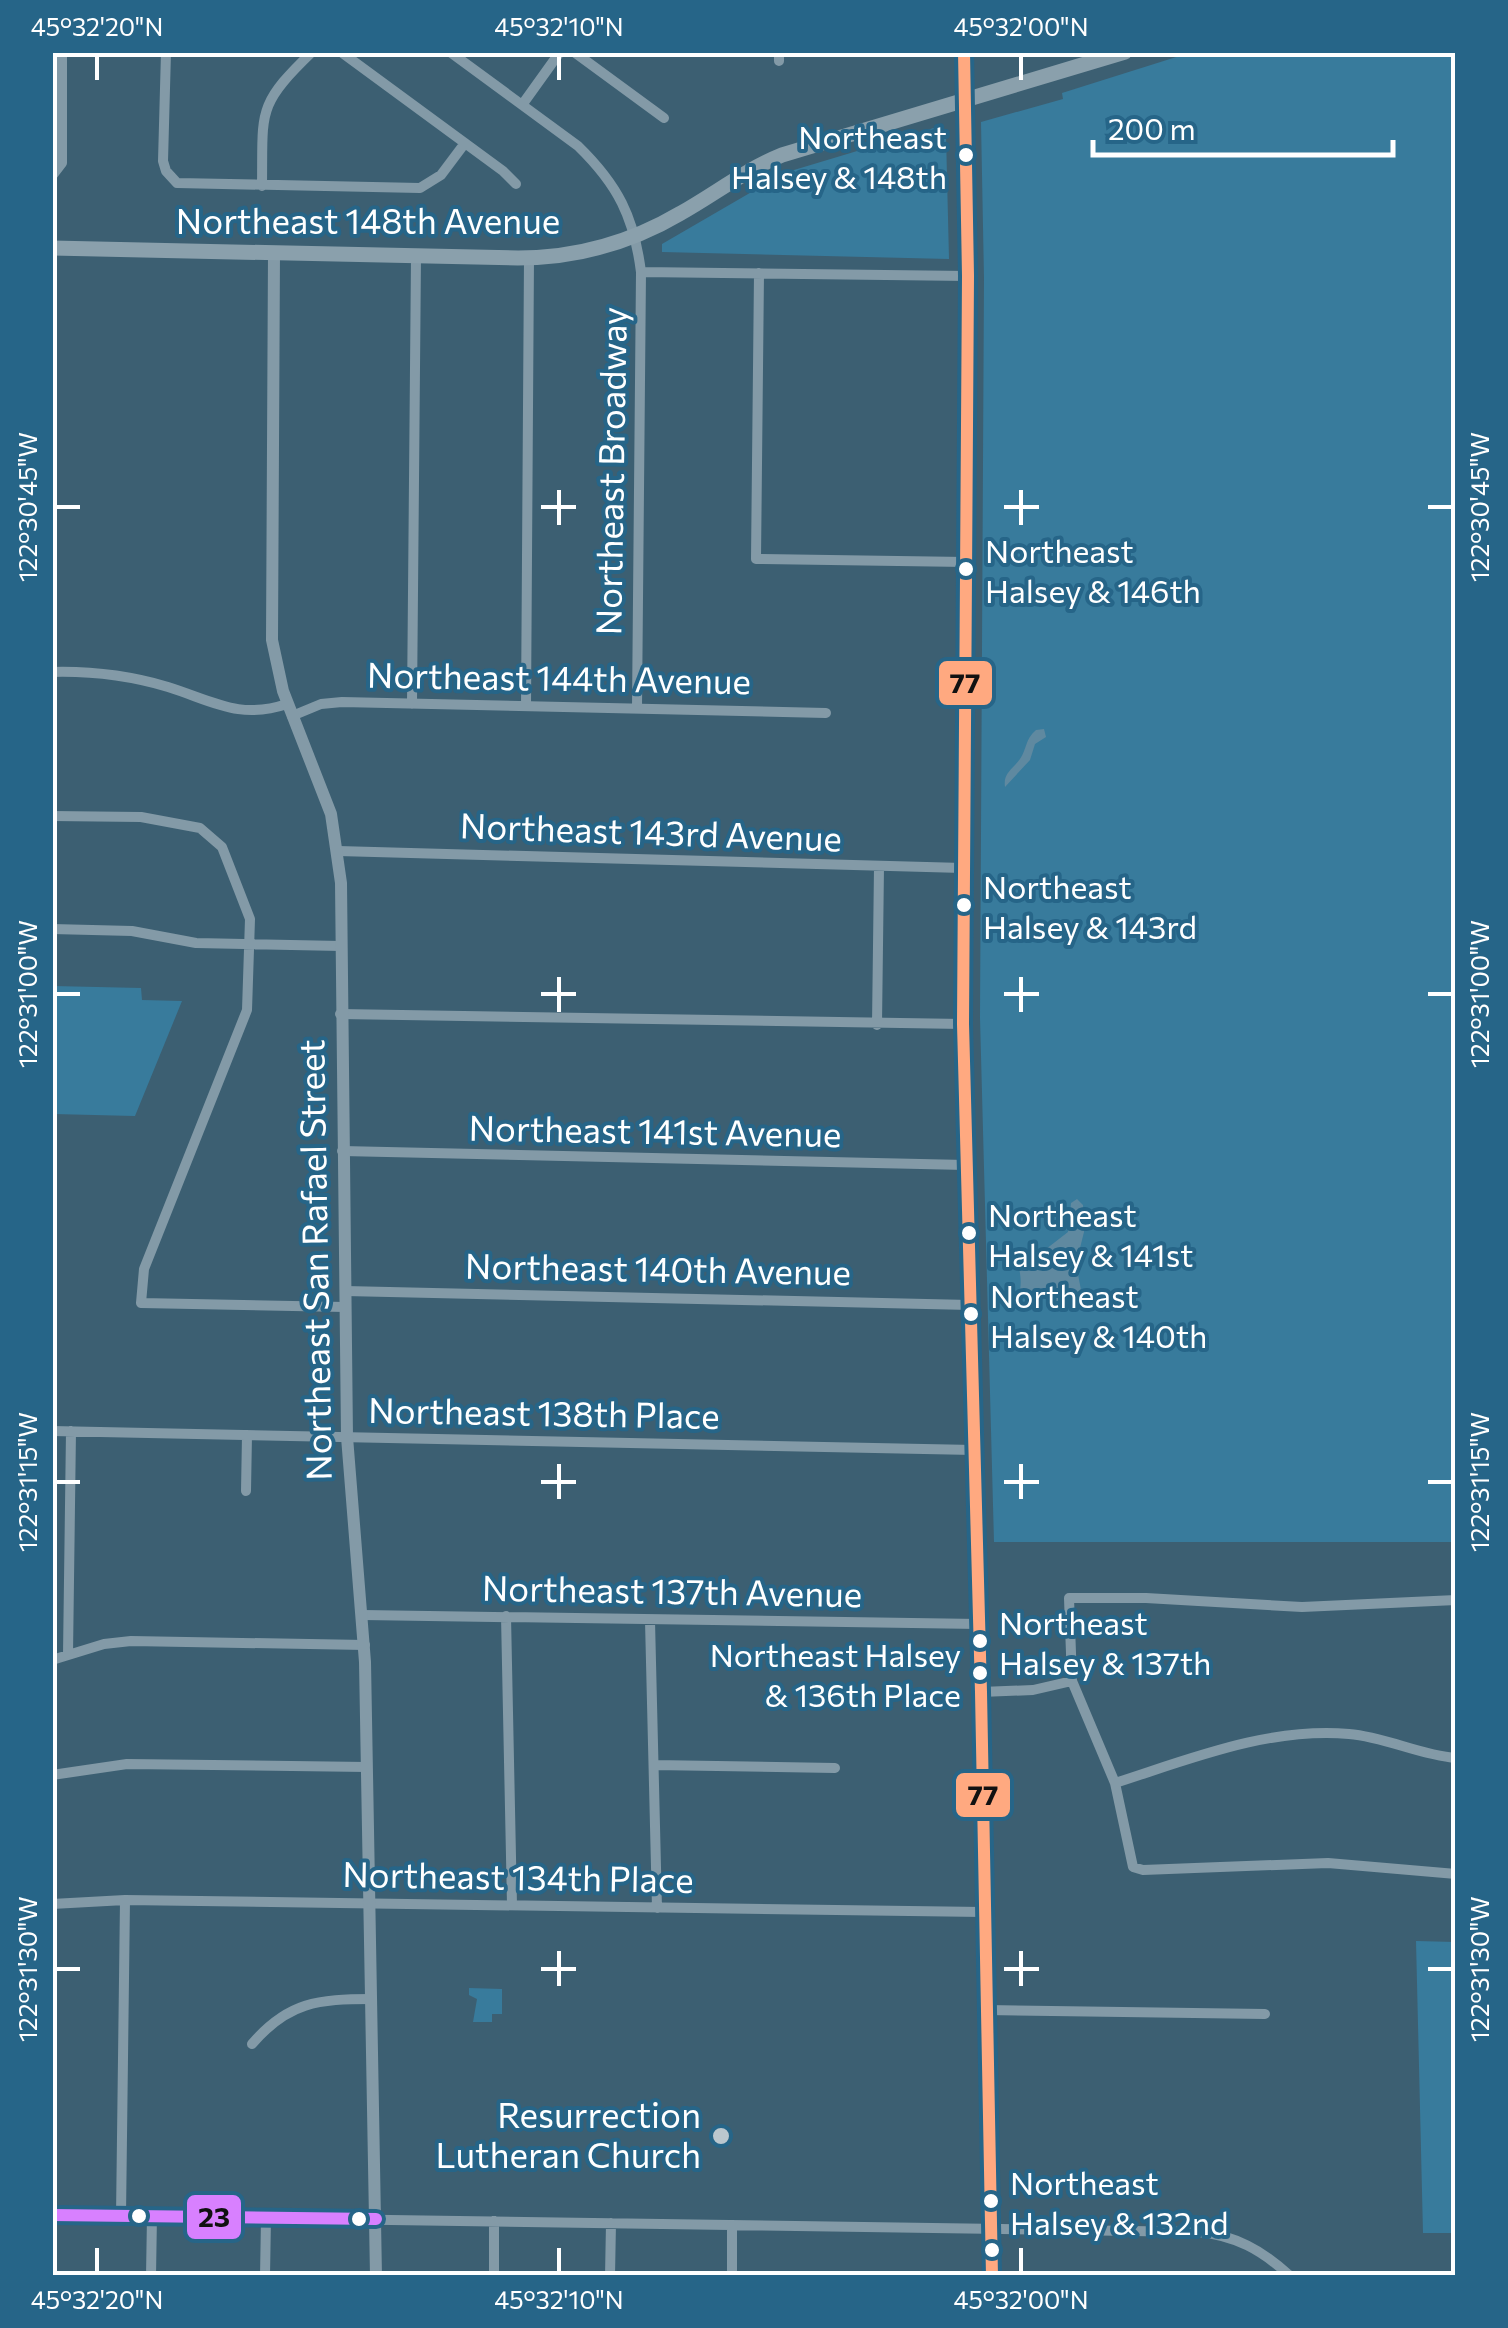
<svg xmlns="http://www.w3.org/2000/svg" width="1508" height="2328" font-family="Commissioner,sans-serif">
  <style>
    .green { fill: #387b9c }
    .water { fill: #5f89a0 }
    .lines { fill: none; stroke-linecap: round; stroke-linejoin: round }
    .minor { stroke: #839aa7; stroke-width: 10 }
    .tertiary { stroke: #839aa7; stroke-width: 12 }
    .secondary { stroke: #8aa0ac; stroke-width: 15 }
    .bus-1-casing { stroke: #266588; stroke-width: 20 }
    .bus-2-casing { stroke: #266588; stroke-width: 20 }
    .bus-1 { stroke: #ffa980; stroke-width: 12 }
    .bus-2 { stroke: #d880ff; stroke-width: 12 }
    .ticks { fill: none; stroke: #fff; stroke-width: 4 }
    .bus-dot { fill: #fff; stroke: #266588; stroke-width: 4 }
    .poi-dot { fill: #bbc7ce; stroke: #266588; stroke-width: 4 }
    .labels { text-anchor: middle; stroke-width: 8; stroke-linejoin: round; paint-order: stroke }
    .bus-label { font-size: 32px; fill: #fff; stroke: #266588; text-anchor: start }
    .street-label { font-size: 35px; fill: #fff; stroke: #266588 }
    .poi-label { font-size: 35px; fill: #fff; stroke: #266588; text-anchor: end }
    .line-badge { stroke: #266588; stroke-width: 4 }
    .pale-badge-label { font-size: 28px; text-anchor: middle; font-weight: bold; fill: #111 }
    .neatline { fill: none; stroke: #fff; stroke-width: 4 }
    .ticks-label { font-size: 25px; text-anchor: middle; fill: #fff }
  </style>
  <rect width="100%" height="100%" fill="#3c5f72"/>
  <path class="green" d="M1189,53H1455V1542H994L980,1018L984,278L981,122L1063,99L1062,93Z
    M937,127L946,135L949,259L662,252V244L784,173Z
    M53,986L141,988L142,1000L182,1001L135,1116L53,1114Z
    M1416,1941L1455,1942V2233H1423Z
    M469,1988L502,1989V2014H492V2022H473L477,1999L469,1995Z"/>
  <path class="water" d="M1044,729L1046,737L1035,744L1030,760L1005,787C1003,773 1012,770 1020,759C1027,749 1025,739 1036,730Z
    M1077,1199L1083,1205L1084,1232L1076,1264L1081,1290L1079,1302L1071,1307L1057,1305L1052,1298L1023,1296L1020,1290C1023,1273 1015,1263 1019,1249L1037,1256L1068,1232L1071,1203Z"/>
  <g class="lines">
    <path class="minor" d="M166,52L163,161L166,171L177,183L420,188L441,175L465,143
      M341,52L503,171L516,184
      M450,52L578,146C618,185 634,217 641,272L637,708
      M574,52L664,118
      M779,61V52
      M522,105L560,52
      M52,176L62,163V52
      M262,186C263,111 256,106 312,52
      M641,272L968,276
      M759,273L756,559L966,562
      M52,672C91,671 131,676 168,687C213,701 239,720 287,704
      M412,704L416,256
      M526,706L529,258
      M292,716L321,704L342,702L826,713
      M52,816L141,817L200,828L222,847L250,919L247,1010L144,1269L141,1303L345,1307
      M338,851L963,868
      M52,929L132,931L196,943L341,946
      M340,1014L963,1024
      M877,1025L879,867
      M342,1151L966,1165
      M345,1291L970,1305
      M52,1431L974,1450
      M246,1491L247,1435
      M1456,1600L1302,1607L1146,1598H1069L1072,1681L1115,1783L1133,1867L1143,1870L1328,1863L1456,1874
      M363,1615L979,1624
      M506,1616L512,1905
      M650,1621L657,1908
      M68,1655L71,1431
      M52,1660L104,1644L131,1641L365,1645
      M981,1692L1033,1690L1072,1681
      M654,1765L835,1768
      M52,1775L127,1764L367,1767
      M1115,1783C1190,1759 1268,1727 1349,1734C1386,1737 1419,1755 1456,1758
      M52,1904L125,1900L983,1912
      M986,2010L1265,2014
      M252,2044C288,2002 318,1999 372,1999
      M52,2215L1197,2232C1235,2235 1262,2250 1290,2276
      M121,2216L125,1900
      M151,2276L152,2216
      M265,2276L266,2218
      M494,2276V2221
      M610,2276L611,2223
      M732,2276V2225"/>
    <path class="tertiary" d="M274,253L272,640L283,691L331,814L341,883L347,1437L365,1662L376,2276"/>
    <path class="secondary" d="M964,52L968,276L963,1024L981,1692L992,2276
      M52,248L518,258C576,258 632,242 681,213C715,194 745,170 782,155L1125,52"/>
    <g class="bus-1-casing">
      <path id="bus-1" d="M964,52L968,276L963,1024L981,1692L992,2276"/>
    </g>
    <g class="bus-2-casing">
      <path id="bus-2" d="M52,2215L376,2219"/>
    </g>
    <use href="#bus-1" class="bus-1"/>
    <use href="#bus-2" class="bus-2"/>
  </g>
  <path class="ticks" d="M97,55V80M559,55V80M1021,55V80M559,490V525M1021,490V525M55,507H80M541,507H576M1004,507H1039M1428,507H1453M559,977V1012M1021,977V1012M55,994H80M541,994H576M1004,994H1039M1428,994H1453M559,1464V1499M1021,1464V1499M55,1482H80M541,1482H576M1004,1482H1039M1428,1482H1453M559,1951V1986M1021,1951V1986M55,1969H80M541,1969H576M1004,1969H1039M1428,1969H1453M97,2248V2273M559,2248V2273M1021,2248V2273"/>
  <g class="bus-dot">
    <circle cx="966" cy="155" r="9"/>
    <circle cx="966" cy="569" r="9"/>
    <circle cx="964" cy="905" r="9"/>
    <circle cx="969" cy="1233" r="9"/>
    <circle cx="971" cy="1314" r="9"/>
    <circle cx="980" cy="1641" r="9"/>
    <circle cx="980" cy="1673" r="9"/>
    <circle cx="991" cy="2201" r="9"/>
    <circle cx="139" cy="2216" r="9"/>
    <circle cx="359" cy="2219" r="9"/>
    <circle cx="992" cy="2250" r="9"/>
  </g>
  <circle class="poi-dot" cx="721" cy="2136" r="10"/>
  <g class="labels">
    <g class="bus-label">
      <text x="947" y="149" text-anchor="end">Northeast<tspan x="947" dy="40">Halsey &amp; 148th</tspan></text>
      <text x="985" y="563">Northeast<tspan x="985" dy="40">Halsey &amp; 146th</tspan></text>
      <text x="983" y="899">Northeast<tspan x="983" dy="40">Halsey &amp; 143rd</tspan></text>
      <text x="988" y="1227">Northeast<tspan x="988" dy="40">Halsey &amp; 141st</tspan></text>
      <text x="990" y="1308">Northeast<tspan x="990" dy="40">Halsey &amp; 140th</tspan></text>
      <text x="999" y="1635">Northeast<tspan x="999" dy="40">Halsey &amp; 137th</tspan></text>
      <text x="961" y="1667" text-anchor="end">Northeast Halsey<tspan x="961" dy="40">&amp; 136th Place</tspan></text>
      <text x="1010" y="2195">Northeast<tspan x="1010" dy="40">Halsey &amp; 132nd</tspan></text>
    </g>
    <g class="street-label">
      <text x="368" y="234">Northeast 148th Avenue</text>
      <text transform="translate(612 471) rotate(-89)" y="12">Northeast Broadway</text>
      <text transform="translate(559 679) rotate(1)" y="12">Northeast 144th Avenue</text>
      <text transform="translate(651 833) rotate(2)" y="12">Northeast 143rd Avenue</text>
      <text transform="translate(655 1132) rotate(1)" y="12">Northeast 141st Avenue</text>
      <text transform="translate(316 1260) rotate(-91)" y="12">Northeast San Rafael Street</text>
      <text transform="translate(658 1270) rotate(1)" y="12">Northeast 140th Avenue</text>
      <text transform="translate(544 1414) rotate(1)" y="12">Northeast 138th Place</text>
      <text transform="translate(672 1592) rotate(1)" y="12">Northeast 137th Avenue</text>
      <text transform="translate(518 1878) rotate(1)" y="12">Northeast 134th Place</text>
    </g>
    <g class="poi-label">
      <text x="701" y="2128">Resurrection<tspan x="701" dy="40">Lutheran Church</tspan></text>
    </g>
  </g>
  <g class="line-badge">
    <rect x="937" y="659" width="57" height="48" rx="10" fill="#ffa980"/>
    <rect x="954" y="1771" width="58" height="48" rx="10" fill="#ffa980"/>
    <rect x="185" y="2193" width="58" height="48" rx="10" fill="#d880ff"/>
  </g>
  <g class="pale-badge-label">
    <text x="965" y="693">77</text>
    <text x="983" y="1805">77</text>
    <text x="214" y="2227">23</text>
  </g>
  <rect width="1508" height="2328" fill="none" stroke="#266588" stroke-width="110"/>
  <path d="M1093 140v15h300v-15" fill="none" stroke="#ffffff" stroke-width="5"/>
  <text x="1108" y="140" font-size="30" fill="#ffffff" stroke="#266588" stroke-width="8" paint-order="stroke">200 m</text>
  <rect x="55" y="55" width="1398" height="2218" class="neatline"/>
  <g class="ticks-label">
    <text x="97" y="36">45°32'20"N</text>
    <text x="559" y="36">45°32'10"N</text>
    <text x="1021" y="36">45°32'00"N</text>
    <text transform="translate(1480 507) rotate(-90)" y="9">122°30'45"W</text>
    <text transform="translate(28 507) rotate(-90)" y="9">122°30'45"W</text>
    <text transform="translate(1480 994) rotate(-90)" y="9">122°31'00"W</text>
    <text transform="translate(28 994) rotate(-90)" y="9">122°31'00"W</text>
    <text transform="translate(1480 1482) rotate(-90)" y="9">122°31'15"W</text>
    <text transform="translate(28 1482) rotate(-90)" y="9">122°31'15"W</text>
    <text transform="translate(1480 1969) rotate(-90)" y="9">122°31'30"W</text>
    <text transform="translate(28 1969) rotate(-90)" y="9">122°31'30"W</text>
    <text x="97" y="2309">45°32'20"N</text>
    <text x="559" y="2309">45°32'10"N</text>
    <text x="1021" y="2309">45°32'00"N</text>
  </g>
</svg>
